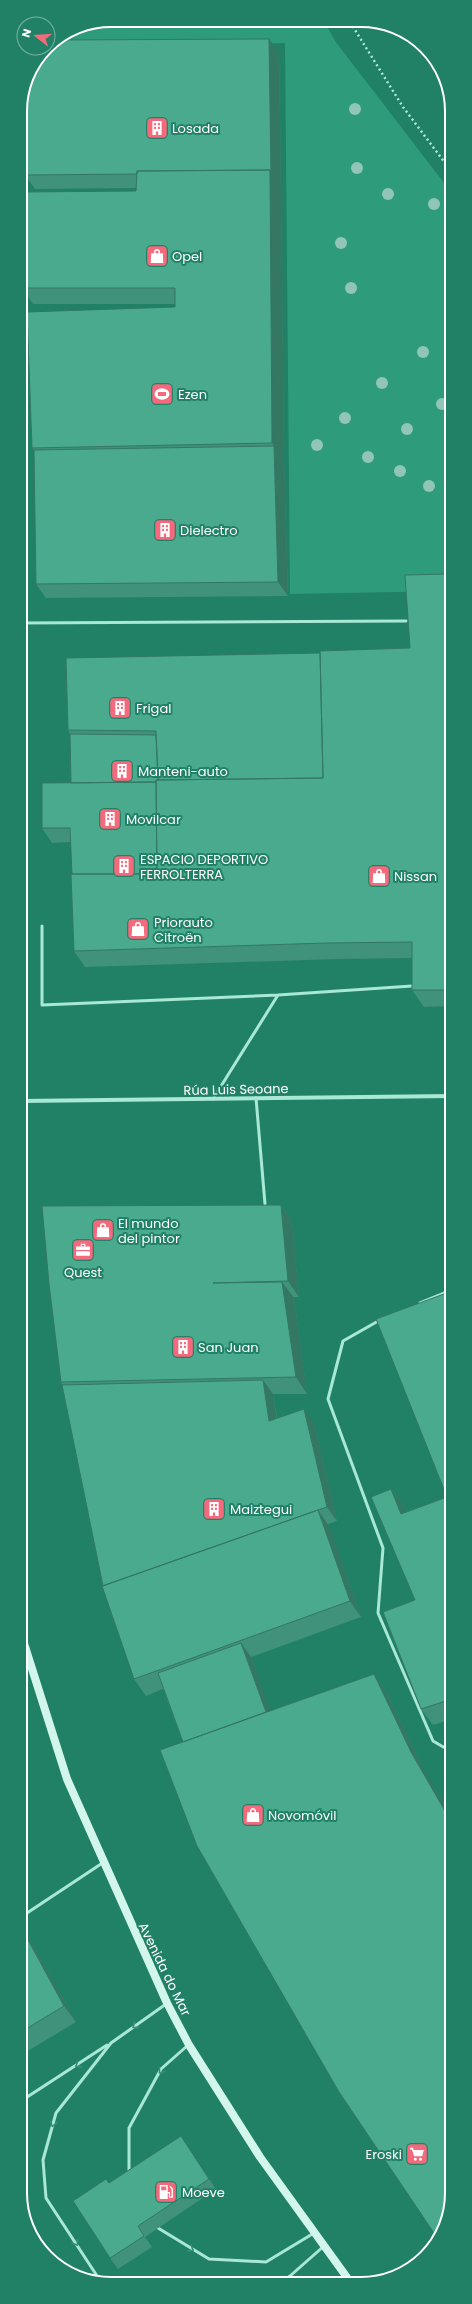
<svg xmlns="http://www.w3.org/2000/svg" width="472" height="2304" font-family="Poppins,sans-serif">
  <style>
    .green { fill: #2e9b7b }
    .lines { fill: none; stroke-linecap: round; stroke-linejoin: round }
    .path { stroke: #a8e8d5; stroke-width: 2.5; stroke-dasharray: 2 3; stroke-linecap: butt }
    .lane { stroke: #a8e8d5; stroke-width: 3 }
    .street { stroke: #a8e8d5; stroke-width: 4 }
    .secondary { stroke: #d2f6ec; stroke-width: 8 }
    .tree { fill: #91c5b6 }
    .wall { fill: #40927a }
    .shaded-wall { fill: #347763 }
    .building { fill: #4aaa8e; stroke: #347763 }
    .oneway { stroke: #359077 }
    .labels { text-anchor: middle; stroke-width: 4; stroke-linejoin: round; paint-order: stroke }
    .poi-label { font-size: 13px; fill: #fff; stroke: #218166; text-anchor: start }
    .street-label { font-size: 13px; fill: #fff; stroke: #218166 }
    .rim { fill: none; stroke: #fff; stroke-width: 2 }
  </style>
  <rect width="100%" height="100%" fill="#218166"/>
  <path class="green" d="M111,20L324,21L335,41L451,192V591L290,594L285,43L42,53L48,46L76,27Z"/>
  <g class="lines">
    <path class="path" d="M350,22L403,107L451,171"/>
    <path class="lane" d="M20,623L406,621
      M42,926V1005L278,995
      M256,1098L265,1204
      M213,1099L278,995L412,986
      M420,1303L452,1290
      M380,1320L343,1341L328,1399L383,1548L378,1613L433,1741L452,1752
      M21,1917L104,1862
      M21,2101L107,2045
      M129,2172V2128L161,2069L187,2046
      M158,2228L209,2259L266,2262L314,2233
      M101,2282L46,2198L43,2160L56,2113L111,2043L166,2004
      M279,2283L290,2276L324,2246"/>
    <path class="street" d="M20,1101L452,1096"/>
    <path class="secondary" d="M21,1634L67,1779L167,2003L189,2045L260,2157L351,2283"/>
  </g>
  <g class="tree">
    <circle cx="355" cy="109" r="6"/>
    <circle cx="357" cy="168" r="6"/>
    <circle cx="388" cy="194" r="6"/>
    <circle cx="434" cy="204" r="6"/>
    <circle cx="341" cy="243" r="6"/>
    <circle cx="351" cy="288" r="6"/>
    <circle cx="423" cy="352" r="6"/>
    <circle cx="382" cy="383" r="6"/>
    <circle cx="442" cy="404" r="6"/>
    <circle cx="345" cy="418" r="6"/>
    <circle cx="407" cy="429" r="6"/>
    <circle cx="317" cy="445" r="6"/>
    <circle cx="368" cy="457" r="6"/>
    <circle cx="400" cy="471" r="6"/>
    <circle cx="429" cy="486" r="6"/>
  </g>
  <path class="wall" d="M279,53L281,187L284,460L288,596L46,598L36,584L34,450L32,448L175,307V304H33L22,288L136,191V188L35,189L25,175Z
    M451,574L452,1006L424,1007L412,990V958L337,959L85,967L74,951L72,874L71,842L52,843L42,828L71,783L70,734L68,730L320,653L410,648Z
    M281,1205L292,1221L299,1297H293L294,1298L307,1394H273L277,1418L314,1423L337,1521L328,1524L361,1617L251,1657L270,1711L374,1674L385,1690L423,1768L183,1742L163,1689L146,1696L134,1679L103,1586L62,1385L61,1382Z
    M452,1291V1719L433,1725L421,1709L415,1600L391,1489L403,1505L405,1512L447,1497Z
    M21,1926L29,1938L76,2022L21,2055Z
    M181,2136L216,2189L145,2237L152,2247L118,2269L110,2258L109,2183Z"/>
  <path class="shaded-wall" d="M269,39L279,53L281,187L284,460L288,596L278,582L274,446L272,443Z
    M281,1205L292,1221L299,1297L288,1281Z
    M282,1282L294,1298L307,1394L296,1377Z
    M263,1380L273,1394L279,1435L269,1421Z
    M304,1409L314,1423L337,1521L327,1507Z
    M391,1489L403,1505L412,1530L401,1514Z
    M318,1510L329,1526L361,1617L350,1601Z
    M241,1643L251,1657L277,1728L267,1714Z
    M374,1674L385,1690L423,1768L452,1819V1823L411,1752Z
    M21,1926L29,1938L76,2022L64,2006L21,1927Z
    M181,2136L188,2146L216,2189L209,2179Z"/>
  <path class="building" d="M269,39L271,172L270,170L137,171V174L25,175L23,94L27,76L46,48H48V46L57,40Z
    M270,170L272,443L32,448L27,312L175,307V288H22V192L136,191L137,171Z
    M274,446L278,582L36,584L34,450Z
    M451,574V990H412V942L326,943L74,951L71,874H157L156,780L323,778L320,651L410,648L405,575Z
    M320,653L323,778L158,780L156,731L68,730L66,658Z
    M70,734L156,735L158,780H156V782L71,783Z
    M156,782L157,874H72L70,828H42V783Z
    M281,1205L288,1281L213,1283L282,1282L296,1377L61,1382L49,1284L42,1206Z
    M452,1291V1699L421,1709L383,1612L415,1600L371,1497L391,1489L401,1514L447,1497L376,1319Z
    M263,1380L269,1421L304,1409L327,1507L318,1510L103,1586L62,1385Z
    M318,1510L350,1601L134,1679L102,1586Z
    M241,1643L266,1712L183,1742L158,1673Z
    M374,1674L411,1752L452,1823V2199L436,2236L339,2092L197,1846L160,1750Z
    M21,1927L64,2006L21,2032Z
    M181,2136L209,2179L138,2226L144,2236L110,2258L73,2201L106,2179L109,2183Z"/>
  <defs><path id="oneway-chevron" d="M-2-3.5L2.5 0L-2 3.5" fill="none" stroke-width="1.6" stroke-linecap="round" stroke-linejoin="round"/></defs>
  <g class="oneway">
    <use href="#oneway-chevron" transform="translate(135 2026) rotate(144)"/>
    <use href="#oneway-chevron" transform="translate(78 2065) rotate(147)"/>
    <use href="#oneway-chevron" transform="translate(161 2071) rotate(126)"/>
    <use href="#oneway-chevron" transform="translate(53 2124) rotate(106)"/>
    <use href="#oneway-chevron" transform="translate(76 2243) rotate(57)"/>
    <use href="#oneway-chevron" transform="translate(191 2249) rotate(32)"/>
  </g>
  <defs>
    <g id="building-square" transform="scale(1.15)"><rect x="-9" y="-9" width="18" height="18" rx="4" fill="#f4697c" stroke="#218166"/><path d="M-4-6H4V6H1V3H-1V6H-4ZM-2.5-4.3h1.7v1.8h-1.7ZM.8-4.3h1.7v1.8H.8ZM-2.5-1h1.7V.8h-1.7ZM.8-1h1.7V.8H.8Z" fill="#fff"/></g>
    <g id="shop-square" transform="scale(1.15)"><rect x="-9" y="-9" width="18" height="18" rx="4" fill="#f4697c" stroke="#218166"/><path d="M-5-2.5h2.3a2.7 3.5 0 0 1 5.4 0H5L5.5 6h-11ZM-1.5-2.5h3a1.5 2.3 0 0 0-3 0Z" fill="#fff"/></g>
    <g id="stadium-square" transform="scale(1.15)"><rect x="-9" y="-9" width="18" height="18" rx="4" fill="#f4697c" stroke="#218166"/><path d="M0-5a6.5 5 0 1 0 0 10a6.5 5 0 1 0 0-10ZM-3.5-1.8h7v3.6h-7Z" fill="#fff"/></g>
    <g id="office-square" transform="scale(1.15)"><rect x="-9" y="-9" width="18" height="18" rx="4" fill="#f4697c" stroke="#218166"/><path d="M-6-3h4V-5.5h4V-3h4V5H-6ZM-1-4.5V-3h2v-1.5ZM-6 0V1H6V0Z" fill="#fff"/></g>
    <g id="supermarket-square" transform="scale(1.15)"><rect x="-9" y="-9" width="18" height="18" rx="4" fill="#f4697c" stroke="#218166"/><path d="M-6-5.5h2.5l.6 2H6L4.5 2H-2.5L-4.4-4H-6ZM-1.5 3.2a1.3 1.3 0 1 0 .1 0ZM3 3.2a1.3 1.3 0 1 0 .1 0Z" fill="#fff"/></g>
    <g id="fuel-square" transform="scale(1.15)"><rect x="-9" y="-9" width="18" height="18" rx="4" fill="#f4697c" stroke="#218166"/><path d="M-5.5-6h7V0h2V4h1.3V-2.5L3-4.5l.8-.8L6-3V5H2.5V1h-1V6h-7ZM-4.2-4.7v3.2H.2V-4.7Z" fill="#fff"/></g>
  </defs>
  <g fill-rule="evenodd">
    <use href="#building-square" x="157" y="128"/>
    <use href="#shop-square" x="157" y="256"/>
    <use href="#stadium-square" x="162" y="394"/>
    <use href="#building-square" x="165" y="530"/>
    <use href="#building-square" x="120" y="708"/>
    <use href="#building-square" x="122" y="771"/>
    <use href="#building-square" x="110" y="819"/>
    <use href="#building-square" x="124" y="866"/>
    <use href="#shop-square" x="379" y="876"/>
    <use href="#shop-square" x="138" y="929"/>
    <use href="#shop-square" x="103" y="1230"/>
    <use href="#office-square" x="83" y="1250"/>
    <use href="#building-square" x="183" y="1347"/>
    <use href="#building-square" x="214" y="1509"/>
    <use href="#shop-square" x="253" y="1815"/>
    <use href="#supermarket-square" x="417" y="2154"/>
    <use href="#fuel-square" x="166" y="2192"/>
  </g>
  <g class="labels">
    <g class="poi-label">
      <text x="172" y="133">Losada</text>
      <text x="172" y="261">Opel</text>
      <text x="178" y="399">Ezen</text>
      <text x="180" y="535">Dielectro</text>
      <text x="136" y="713">Frigal</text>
      <text x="138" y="776">Manteni-auto</text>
      <text x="126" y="824">Movilcar</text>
      <text x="140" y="864">ESPACIO DEPORTIVO<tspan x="140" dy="15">FERROLTERRA</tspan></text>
      <text x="394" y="881">Nissan</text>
      <text x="154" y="927">Priorauto<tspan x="154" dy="15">Citroën</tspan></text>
      <text x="118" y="1228">El mundo<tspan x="118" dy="15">del pintor</tspan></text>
      <text x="83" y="1277" text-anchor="middle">Quest</text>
      <text x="198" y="1352">San Juan</text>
      <text x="230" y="1514">Maiztegui</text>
      <text x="268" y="1820">Novomóvil</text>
      <text x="402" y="2159" text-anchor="end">Eroski</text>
      <text x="182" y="2197">Moeve</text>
    </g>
    <g class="street-label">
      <text transform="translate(236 1089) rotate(-1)" y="5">Rúa Luis Seoane</text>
      <text transform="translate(165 1969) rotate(64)" y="5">Avenida do Mar</text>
    </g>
  </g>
  <path d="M0 0H472V2304H0ZM111 27H361A84 84 0 0 1 445 111V2193A84 84 0 0 1 361 2277H111A84 84 0 0 1 27 2193V111A84 84 0 0 1 111 27Z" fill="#218166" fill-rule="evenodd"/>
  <path class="rim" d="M111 27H361A84 84 0 0 1 445 111V2193A84 84 0 0 1 361 2277H111A84 84 0 0 1 27 2193V111A84 84 0 0 1 111 27Z"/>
  <g transform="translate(36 36) rotate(287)"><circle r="19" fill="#218166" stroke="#7ab3a3"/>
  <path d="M0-3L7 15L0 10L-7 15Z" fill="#f4697c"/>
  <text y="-6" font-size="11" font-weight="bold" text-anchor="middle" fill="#ffffff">N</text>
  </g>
</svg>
